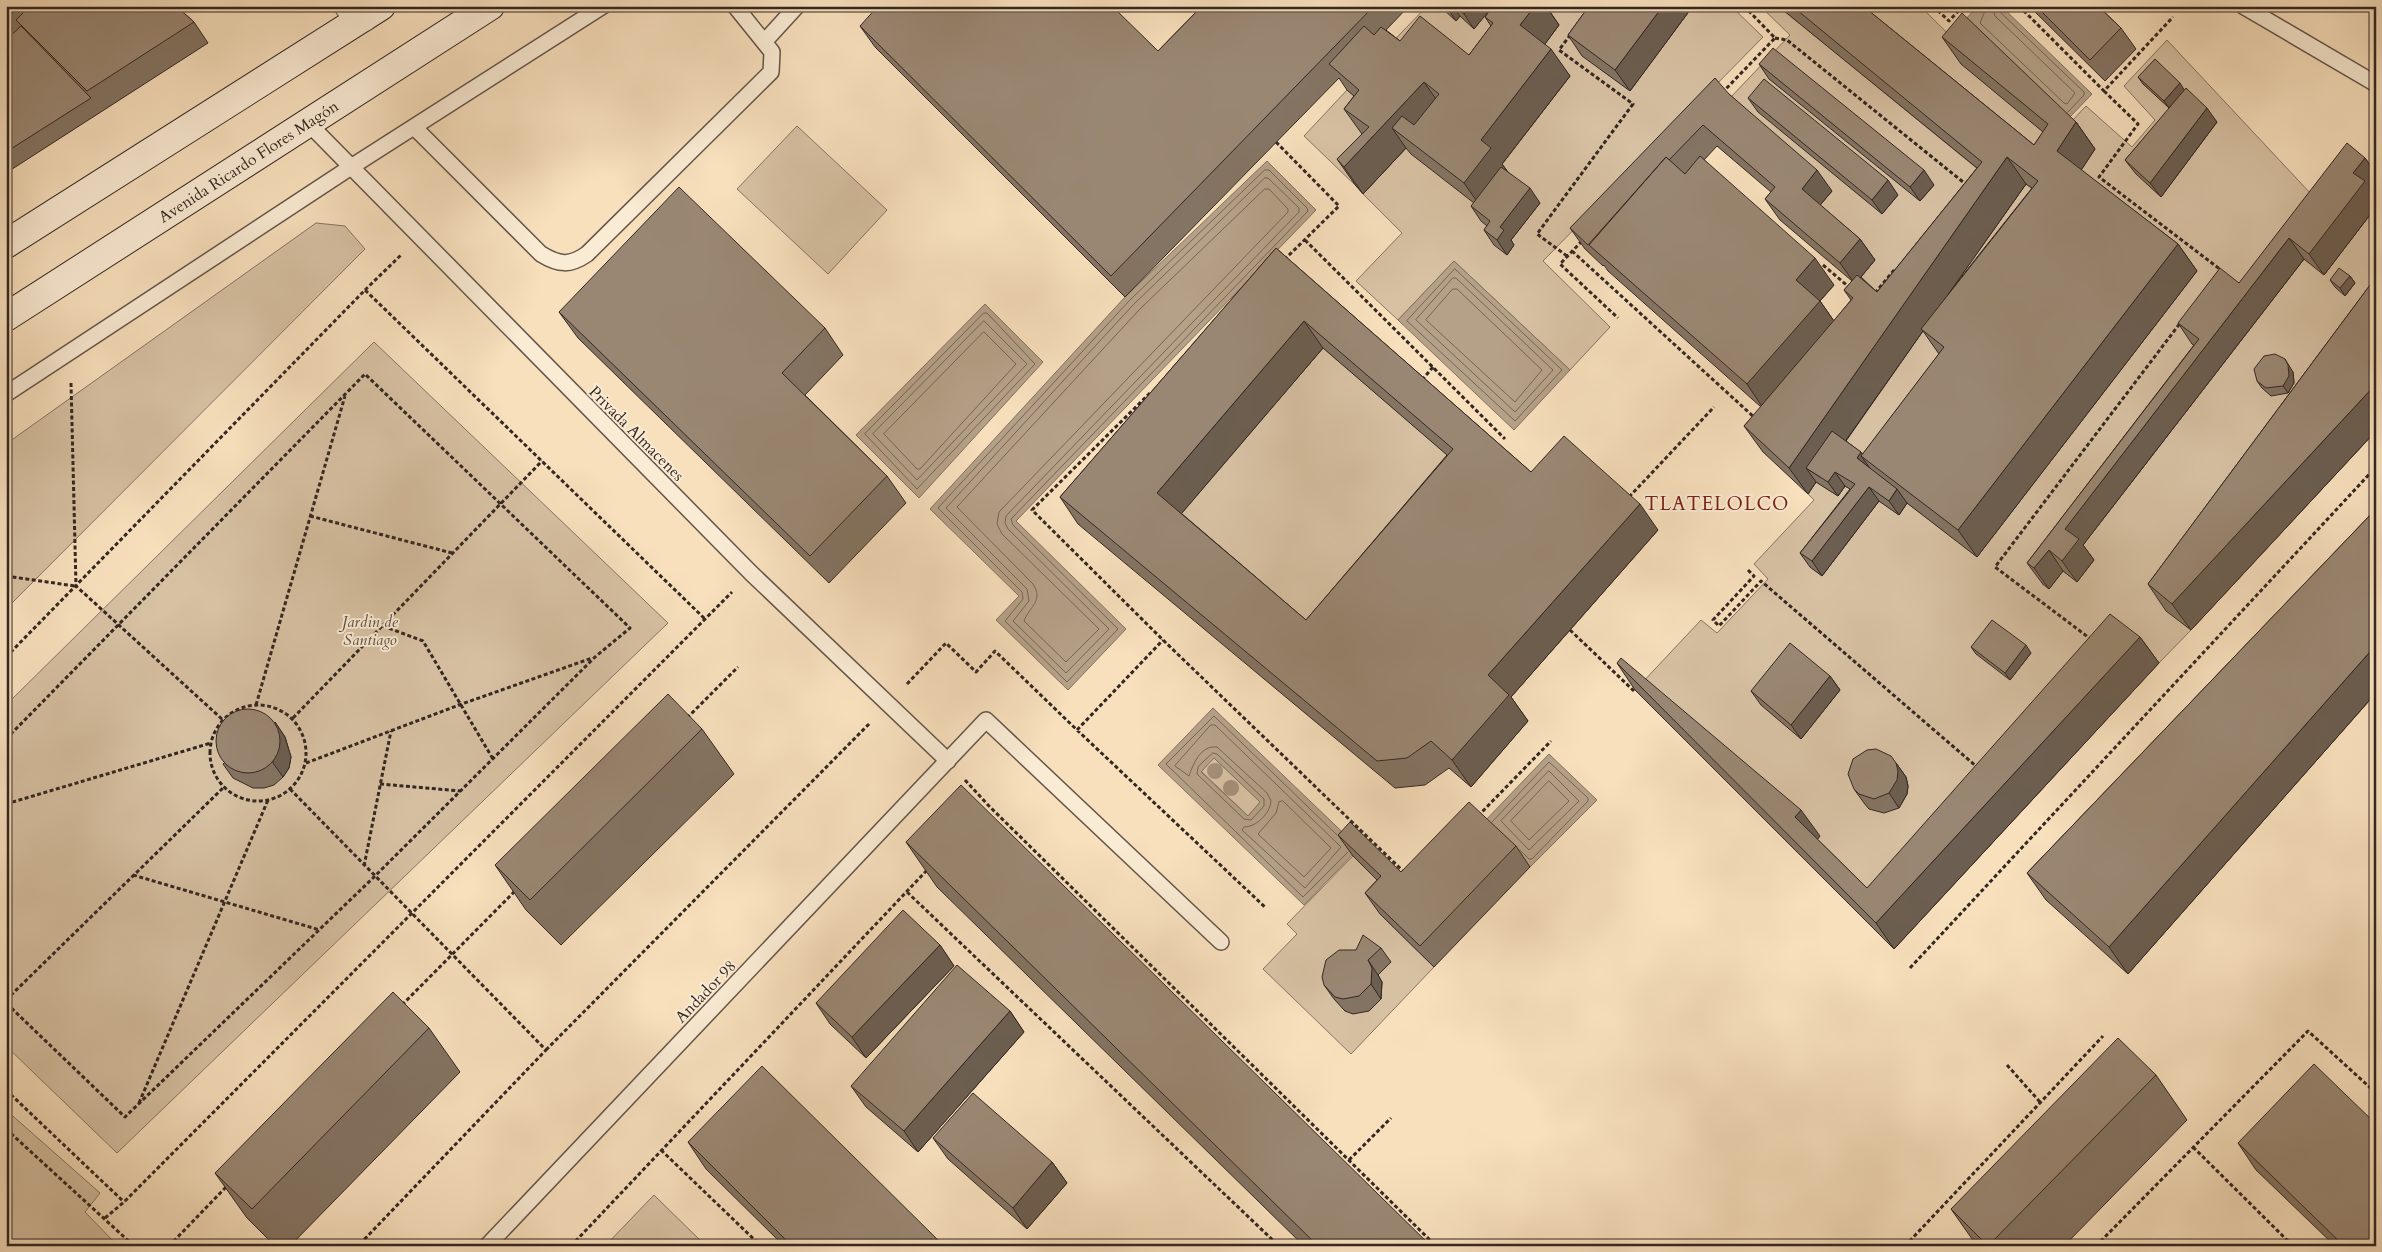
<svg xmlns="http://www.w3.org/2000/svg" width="2382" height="1252" font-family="Cardo,serif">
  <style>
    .green { fill: #d7c1a3; stroke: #867462 }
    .water { fill: #b5a188; stroke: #81705f; fill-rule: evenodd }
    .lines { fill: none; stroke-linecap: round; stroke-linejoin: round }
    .shore { stroke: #746455; stroke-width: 1 }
    .service-casing { stroke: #655549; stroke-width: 18 }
    .minor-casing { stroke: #655549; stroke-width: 30 }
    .secondary-casing { stroke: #342722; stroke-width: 30 }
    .path { stroke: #342722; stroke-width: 3; stroke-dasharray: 4 2.5; stroke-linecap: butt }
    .service { stroke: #faebd4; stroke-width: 15 }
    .minor { stroke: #faebd4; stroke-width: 28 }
    .secondary { stroke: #faebd4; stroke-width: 28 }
    .tree { fill: #a39079 }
    .wall { fill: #847463; stroke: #342722; fill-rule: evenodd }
    .shaded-wall { fill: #6c5e50; stroke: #342722 }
    .building { fill: #9a8773; stroke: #342722; fill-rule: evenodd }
    .labels { text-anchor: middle; stroke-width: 4; stroke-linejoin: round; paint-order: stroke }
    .street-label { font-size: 16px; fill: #342722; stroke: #faebd4 }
    .park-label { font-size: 16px; font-style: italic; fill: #5d4e42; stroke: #faebd4 }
    .quarter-label { font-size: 19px; letter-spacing: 1px; fill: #7a1f14; stroke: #faebd4 }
  </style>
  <rect width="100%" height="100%" fill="#f8e0bd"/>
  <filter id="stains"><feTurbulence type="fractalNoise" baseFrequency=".004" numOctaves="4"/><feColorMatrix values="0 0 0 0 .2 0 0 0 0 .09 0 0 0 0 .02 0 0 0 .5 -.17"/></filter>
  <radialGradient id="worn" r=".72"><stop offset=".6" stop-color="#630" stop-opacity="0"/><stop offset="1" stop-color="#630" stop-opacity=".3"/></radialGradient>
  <path class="green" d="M1427,6H1532L1487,82L1382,53Z
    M1535,6H1731L1763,37L1543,261L1610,327L1570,370L1454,261L1398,320L1356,281L1402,233L1363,194L1443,109L1500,167L1570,76L1539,52Z
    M1760,6H1778L2001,188L1876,301L1816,210L1832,191L1730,98L1790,35Z
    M1849,6H1920L2067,151L2053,172Z
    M2167,40L2326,210L2192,344L2214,360L2042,584L2049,589L2063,571L2077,581L2093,560L2080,549L2304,259L2324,275L2376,207V329L2191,630L2159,663L1886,915L1640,685L1701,620L1717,633L1768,579L1754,564L1814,500L1808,494L1816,482L1838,496L1845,486L1865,498L1810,567L1821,575L1879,501L1899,515L1907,503L1977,556L2076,178L2069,124L2086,106L2132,147L2155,120L2124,86Z
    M1347,90L1378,116L1388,154L1356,186L1304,136Z
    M797,126L887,210L828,274L737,189Z
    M2026,184L2056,208L1963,374L1867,472L1871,466L1842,445Z
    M316,223L345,226L365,249L6,609V444Z
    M374,342L668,623L117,1153L6,1046V705Z
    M1323,348L1471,475L1325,647L1176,520Z
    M1213,757L1261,802L1248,816L1201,771Z
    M1353,856L1395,897L1380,914L1434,967L1351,1054L1263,969L1297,934L1287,924Z
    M6,1110L100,1193L85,1212L118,1246H6Z
    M654,1195L706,1246H605Z"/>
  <path class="water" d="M1978,6H2001L2092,94L2066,121L1963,22Z
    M1267,161L1316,210L1016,521L1126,629L1068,690L996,620L1019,596L930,509L1125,297Z
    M1454,261L1570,370L1514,430L1398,320Z
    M985,304L1043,362L919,498L856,435Z
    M1213,708L1359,848L1304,905L1158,765ZM1214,758L1260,802L1248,816L1201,772Z
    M1549,754L1597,800L1530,867L1484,822Z"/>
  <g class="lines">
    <path class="shore" d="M1987,6L1980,23L2064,103L2067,104L2075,93L1995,16L1992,6
      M1998,6L2000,12L2084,92V95L2068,112
      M1265,170H1269L1307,208L1308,211L1011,519L1013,525L1118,629L1067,682L1005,621L1023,599L1022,592L938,508L1129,301Z
      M1265,178H1268L1299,208V212L1006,516L1005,523L1008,529L1109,629L1066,673L1013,621L1029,601L1027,589L946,508L1133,305Z
      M1265,189H1269L1288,209V212L999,512L997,524L1002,534L1099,629L1066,662L1024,621C1029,607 1044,601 1033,584L957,507L1139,310Z
      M1455,269L1562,370L1515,421L1407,321Z
      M1453,278H1456L1553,370L1515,412L1416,320Z
      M1453,289H1457L1542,370L1515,402L1426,320Z
      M984,313H987L1035,364L917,489L865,434Z
      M984,321L1027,364L917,480L873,434Z
      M984,332L1016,364L920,469H917L884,434Z
      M1211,725H1215L1341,847L1305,888L1242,830L1244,827C1256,827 1270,814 1271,801L1267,793L1217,747C1200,745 1193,765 1189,776L1175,766Z
      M1213,753L1217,754L1264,799V806L1251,820L1244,819L1197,774L1198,767Z
      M1549,771L1579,801L1529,850L1501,821Z
      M1549,781L1569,801L1529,840L1511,821Z
      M1283,801L1331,848L1304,877L1258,834L1276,813L1279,802Z
      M1492,822L1549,762L1588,798V801L1532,859H1529L1520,850
      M1337,835L1214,716L1166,764L1303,897L1348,852"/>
    <g class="service-casing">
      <path id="service" d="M2243,6L2376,84
        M765,41L797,6
        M308,123L751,573L948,761
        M414,127L541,254C559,265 570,266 587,254L771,72L772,52L735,6
        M6,394L351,167L603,6
        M487,1246L986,720L1221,942"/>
    </g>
    <g class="minor-casing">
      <path id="minor" d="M349,6L364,17"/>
    </g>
    <g class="secondary-casing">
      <path id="secondary" d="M6,244L381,6
        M6,317L490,6"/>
    </g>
    <path class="path" d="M1933,6L1949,21L1963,6
      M2019,6L2104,91L2173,17
      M1775,38L1787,40L1968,186
      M2104,91L2138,124L2099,177L2221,270
      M1722,93L1775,38L1744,6
      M1276,142L1339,206L1284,260
      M1305,240L1505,439
      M1582,241L1560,264L1618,318
      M1572,251L1755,418
      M1567,256L1537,234L1633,104L1559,50L1571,34
      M1823,265L1849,287
      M365,290L401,255
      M1875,293L1895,269
      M1422,380L1433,367
      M71,383L76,586L223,720
      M1150,393L1032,510L1163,640L1405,873
      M1629,497L1714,407
      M310,516L452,553
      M1748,570L1754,576L1713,620L1719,626L1761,581L1977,767
      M6,576L75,586
      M383,626L423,641L493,759
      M1570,630L1634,691
      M2092,640L1995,567L2181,322
      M6,657L365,290L705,619
      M907,684L946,643L976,672L995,651L1077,730L1163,640
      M210 753a48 48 0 1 1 96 0a48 48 0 1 1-96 0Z
      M256,705L345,396
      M293,718L542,461
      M687,718L738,667
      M1077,730L1266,908
      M6,739L365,374L630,628L595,657L374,877L125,1117L6,1003
      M306,763L459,705L592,658
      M965,780L988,805L1436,1246
      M380,784L461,791
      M290,789L546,1050L358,1246
      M6,804L211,743
      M1478,816L1551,741
      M364,866L391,731
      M133,875L320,930
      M907,892L1279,1246
      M1910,968L2376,467
      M6,1000L224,787
      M402,1005L517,889
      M546,1050L870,723
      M2007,1065L2040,1102
      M6,1090L124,1202
      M139,1103L268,800
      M6,1129L134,1246
      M2193,1147L2293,1246
      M661,1150L761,1246
      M1349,1160L1391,1118
      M105,1218L124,1202L732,592
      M169,1246L227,1186
      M571,1246L929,868
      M1905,1246L2103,1036
      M2096,1246L2308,1031L2376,1093"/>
    <use href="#service" class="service"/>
    <use href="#minor" class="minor"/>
    <use href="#secondary" class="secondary"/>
  </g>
  <g class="tree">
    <circle cx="1215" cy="771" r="8"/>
    <circle cx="1231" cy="788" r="8"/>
  </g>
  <path class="wall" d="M6,6H176L194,22L208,43L6,173Z
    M1202,6H1409L1386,30L1400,41L1469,55L1491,26L1485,17L1489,10L1474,29L1460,16L1456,21L1443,9L1441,6H1546L1559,25L1545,44L1570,76L1502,164L1508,172L1540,203L1511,240L1514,245L1507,255L1494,245L1484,230L1487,226L1481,221L1471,206L1474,203L1411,154L1406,148L1363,194L1356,186L1337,159L1362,134L1344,109L1354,96L1347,90L1339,78L1125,297L875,47L860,26L1158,51Z
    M1589,6H1693L1630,91L1582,56L1568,35Z
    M1778,6H1863L2034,145L2043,132L1961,64L1942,37L2076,122L2095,149L2081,170L2178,244L2197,271L1977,557L1907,503L1899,515L1879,501L1822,576L1810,567L1800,553L1850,489L1845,486L1838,496L1816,482L1808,494L1763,452L1744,426L1761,407L1608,271L1604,265L1603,266L1585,249L1570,228L1729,94L1832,191L1820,205L1860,239L1875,260L1861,277L1877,292L1977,168ZM1717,146L1771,192L1765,199L1780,220L1852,281L1844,290L1851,300L1834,321L1820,301L1834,285L1704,160ZM2026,184L2032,188L1947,295ZM1923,331L1939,354L1863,454L1846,441Z
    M1943,6H1952L1947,11Z
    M2029,6H2098L2121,28L2136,49L2105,81Z
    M1759,64L1934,185L1920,201L1769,79Z
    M2138,77L2185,90L2217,122L2161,197L2136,174L2125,160L2177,100L2169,108L2143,84Z
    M1748,98L1898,195L1882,214L1758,112Z
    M2365,158L2376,173V184L2371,190L2376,196V207L2324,275L2304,259L2083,545L2094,560L2077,582L2063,571L2049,589L2042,583L2027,563L2194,345L2192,344L2178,323L2239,283Z
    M1276,248L1531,472L1658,530L1511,697L1528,721L1471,787L1449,768L1425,785L1395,788L1078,524L1060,497ZM1323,348L1447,455L1306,620L1181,513Z
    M2350,276L2355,283L2345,296L2335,287L2330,280Z
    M2376,277V431L2191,630L2166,611L2148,584Z
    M559,312L825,328L843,355L805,395L887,476L906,503L829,583L578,338Z
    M2293,372L2294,383L2288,393L2271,396L2262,388L2257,381Z
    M2376,509V693L2128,974L2046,900L2027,873Z
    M2140,637L2159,663L1894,949L1635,690L1617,663L1820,836L1817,839L1867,888Z
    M1971,647L2031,653L2010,680L1976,654Z
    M1830,676L1840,690L1801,739L1761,705L1751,691Z
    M275,722L285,737L291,757L289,768L283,777L274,785L264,788H253L233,778L223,764Z
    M702,729L734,774L561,945L526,910L495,865Z
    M1896,763L1906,777L1908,786L1907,794L1899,808L1884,813L1869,809L1864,803L1854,789Z
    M1338,835L1401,872L1516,846L1530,867L1434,967L1380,914L1365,893L1377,880L1353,856Z
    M906,842L1431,1246H1304L937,887Z
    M940,945L954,966L866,1058L830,1024L816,1003Z
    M1381,948L1391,962L1378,975L1382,982L1381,999L1369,1011L1353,1014L1345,1011L1334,999L1324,985L1356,950Z
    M1010,1011L1024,1032L918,1152L866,1107L851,1086Z
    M429,1028L460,1072L290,1246H275L247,1218L215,1173Z
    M2156,1075L2187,1120L2064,1246H1977L1951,1209Z
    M933,1138L1052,1162L1067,1183L1027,1229L948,1159Z
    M688,1142L944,1246H784L706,1169Z
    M2238,1143L2376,1246H2335L2256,1170Z"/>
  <path class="shaded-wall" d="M1446,6H1452L1460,16L1456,21Z
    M1471,6H1493L1474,29L1464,14Z
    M1535,6H1546L1559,25L1539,52L1520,25Z
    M1663,6H1693L1630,91L1615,70Z
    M1551,49L1570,76L1502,164L1509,174L1483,210L1464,183L1481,140Z
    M1424,82L1443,109L1411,142L1392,128L1406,148L1363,194L1344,167Z
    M2180,83L2185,91L2169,108L2164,101Z
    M2207,108L2217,122L2161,197L2150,183Z
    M2076,122L2095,149L2076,178L2057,151Z
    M2007,157L2026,184L1923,330L1921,329L1923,331L1820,477L1806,468L1816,482L1808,494L1789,468Z
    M2365,158L2376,173V184L2371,190L2376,196V207L2324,275L2309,254L2353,173Z
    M1817,170L1832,191L1816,210L1802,189Z
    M1924,170L1934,185L1920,201L1910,187Z
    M1888,180L1898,195L1882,214L1872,200Z
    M1530,188L1540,203L1511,240L1514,245L1507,255L1497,240L1500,227Z
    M2289,238L2304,259L2083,545L2094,560L2077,582L2062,561L2065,529Z
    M1860,239L1875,260L1855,284L1840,263Z
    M2178,244L2197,271L1977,557L1958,530Z
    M1815,258L1834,285L1820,301L1838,327L1765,411L1747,384L1796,280Z
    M2350,276L2355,283L2345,296L2340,288Z
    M1304,321L1323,348L1176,520L1157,493Z
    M2285,359L2293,372L2294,383L2288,393L2283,386Z
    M2376,384V431L2191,630L2172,604Z
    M1861,452L1867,460L1861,456L1870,468L1857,458Z
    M1835,472L1845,486L1838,496L1828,482Z
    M1869,487L1879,501L1822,576L1812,561Z
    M1897,489L1907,503L1899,515L1889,501Z
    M1640,504L1658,530L1511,697L1528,721L1471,787L1452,760L1488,675Z
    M2049,550L2063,571L2049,589L2034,568Z
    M2140,637L2159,663L1894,949L1876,923Z
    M2026,645L2031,653L2010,680L2005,673Z
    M2376,645V693L2128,974L2109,947Z
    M1830,676L1840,690L1801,739L1791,725Z
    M275,722L285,737L291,757L289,768L283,777L273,763Z
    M1896,763L1906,777L1908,786L1907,794L1899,808L1889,793Z
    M1801,810L1820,836L1814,844L1795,817Z
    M940,945L954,966L866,1058L852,1037Z
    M1368,960L1378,975L1382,982L1381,999L1371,984Z
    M1010,1011L1024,1032L918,1152L904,1131Z
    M1052,1162L1067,1183L1027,1229L1013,1208Z"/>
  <path class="building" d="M6,6H20L6,20Z
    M30,6H176L194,22L87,91L16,20Z
    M878,6H1112L1158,51L1202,6H1374L1111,276L860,26Z
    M1454,6H1471L1464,14Z
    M1493,6H1535L1520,25L1551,49L1481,140L1491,148L1464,183L1392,128L1402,116L1414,125L1439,94L1424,82L1344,167L1337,159L1369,127L1344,109L1359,90L1329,64L1364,26L1374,35L1381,27L1400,41L1420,16L1469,55L1493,23L1485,17Z
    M1589,6H1663L1615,70L1568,35Z
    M1792,6H1863L2034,145L2048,124L1942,37L1962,13L2076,122L2057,151L2178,244L1958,530L1861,456L1944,347L1921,329L2038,181L2007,157L1789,468L1744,426L1853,298L1844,290L1857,275L1877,292L1982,162Z
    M2036,6H2098L2121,28L2090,60Z
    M21,26L91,98L6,152V40Z
    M1773,48L1924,170L1910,187L1759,64Z
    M2155,59L2180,83L2164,101L2138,77Z
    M1715,78L1729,94L1817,170L1802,189L1860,239L1840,263L1765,199L1775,187L1703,125L1669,160L1666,157L1588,245L1570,228Z
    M1764,79L1888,180L1872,200L1748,98Z
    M2186,88L2207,108L2150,183L2125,160Z
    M2347,143L2365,158L2353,173L2365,181L2309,254L2289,238L2065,529L2079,539L2062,561L2049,550L2034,568L2027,563L2199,339L2178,323L2220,268L2239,283Z
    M1700,156L1815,258L1796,280L1820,301L1747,384L1589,245L1666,157L1685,174Z
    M1501,167L1530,188L1500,227L1504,230L1497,240L1484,230L1490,221L1471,206Z
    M679,187L825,328L782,373L887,476L810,556L559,312Z
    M1276,248L1531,472L1564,436L1640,504L1488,675L1509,695L1452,760L1431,741L1407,758L1377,761L1060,497ZM1304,321L1453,449L1306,620L1157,493Z
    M2339,268L2350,276L2340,288L2330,280Z
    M2376,277V384L2172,604L2148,584Z
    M2275,354L2285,359L2288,365L2289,376L2283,386L2266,388L2257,381L2254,369L2264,356Z
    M1832,431L1861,452L1857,458L1897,489L1889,501L1869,487L1812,561L1800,553L1855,484L1835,472L1828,482L1806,468Z
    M2376,509V645L2109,947L2027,873Z
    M2110,614L2140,637L1876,923L1617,663L1621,658L1801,810L1795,817L1867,888Z
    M1992,620L2026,645L2005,673L1971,647Z
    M1790,643L1830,676L1791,725L1751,691Z
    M668,694L702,729L530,900L495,865Z
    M216 741a32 32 0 1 1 64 0a32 32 0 1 1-64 0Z
    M1876,749L1891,756L1896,763L1898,771L1897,780L1889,793L1874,799L1859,794L1854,789L1848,774L1853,759L1867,750Z
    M961,785L1431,1246H1318L906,842Z
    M1469,802L1516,846L1420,946L1365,893L1381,876L1338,835L1350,822L1401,872Z
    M903,910L940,945L852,1037L816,1003Z
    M1363,935L1381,948L1368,960L1372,968L1371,984L1359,996L1343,999L1335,997L1324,985L1322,977L1326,960L1339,950H1356Z
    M957,965L1010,1011L904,1131L851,1086Z
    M393,992L429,1028L252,1209L215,1173Z
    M2118,1038L2156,1075L1988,1246L1951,1209Z
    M2314,1064L2376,1124V1246H2344L2238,1143Z
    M762,1066L944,1246H792L688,1142Z
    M973,1093L1052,1162L1013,1208L933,1138Z"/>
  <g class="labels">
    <g class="street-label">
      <text transform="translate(248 161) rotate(-33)" y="6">Avenida Ricardo Flores Magón</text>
      <text transform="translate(637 433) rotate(45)" y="6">Privada Almacenes</text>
      <text transform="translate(705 991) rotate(-46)" y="6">Andador 98</text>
    </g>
    <g class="park-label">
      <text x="370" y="627">Jardin de<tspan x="370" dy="18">Santiago</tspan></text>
    </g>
    <g class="quarter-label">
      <text x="1717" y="510">TLATELOLCO</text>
    </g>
  </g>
  <rect width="2382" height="1252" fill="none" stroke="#f8e0bd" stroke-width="25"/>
  <rect x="8" y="8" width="2367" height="1237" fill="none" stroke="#342722" stroke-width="2.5"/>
  <rect x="12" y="12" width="2357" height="1227" fill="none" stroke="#342722"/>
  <rect width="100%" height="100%" filter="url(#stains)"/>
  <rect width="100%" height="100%" fill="url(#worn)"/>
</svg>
